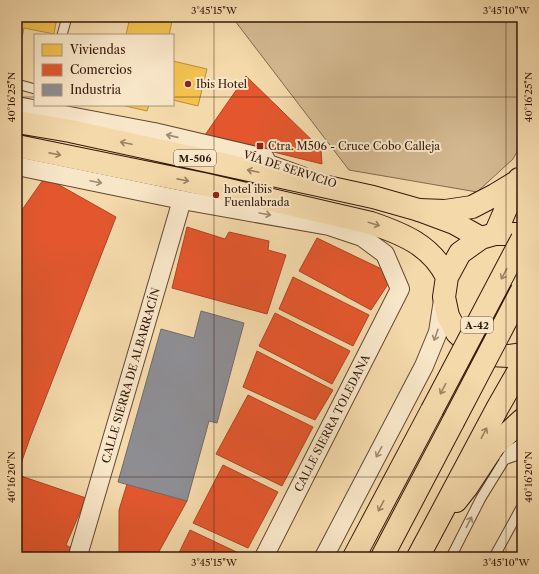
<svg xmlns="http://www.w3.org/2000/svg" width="539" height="574" font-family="'Libre Caslon Text',serif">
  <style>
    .green { fill: #d3b88f; stroke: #84684c }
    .homes { fill: #f2c14e; stroke: #b98e39 }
    .shops { fill: #e4572e; stroke: #af4423 }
    .industry { fill: #8d8d92; stroke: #726a69 }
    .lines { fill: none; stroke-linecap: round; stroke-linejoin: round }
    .service-casing { stroke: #644832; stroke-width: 11 }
    .minor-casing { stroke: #644832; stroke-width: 20 }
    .primary-casing { stroke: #341809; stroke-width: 24 }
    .motorway-casing { stroke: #341809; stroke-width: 24 }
    .service { stroke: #f8e6c8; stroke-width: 9 }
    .minor { stroke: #f8e6c8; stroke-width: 18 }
    .primary { stroke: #f4d9ab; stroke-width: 22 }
    .motorway { stroke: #f4d9ab; stroke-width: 22 }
    .motorway-bridge-casing { stroke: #341809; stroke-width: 24; stroke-linecap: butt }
    .motorway-bridge { stroke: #f4d9ab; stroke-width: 22 }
    .oneway { stroke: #a08972 }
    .oneway2 { stroke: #9e8262 }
    .ticks { fill: none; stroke: #341809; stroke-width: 1; stroke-opacity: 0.45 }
    .poi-dot { fill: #8f2418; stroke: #f8e6c8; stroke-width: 1.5 }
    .labels { text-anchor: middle; stroke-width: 4; stroke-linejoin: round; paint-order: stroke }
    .shield { fill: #f8e6c8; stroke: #6f5642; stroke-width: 1 }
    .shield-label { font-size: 10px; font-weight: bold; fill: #341809 }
    .poi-label { font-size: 11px; fill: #341809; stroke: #f8e6c8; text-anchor: start }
    .street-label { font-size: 11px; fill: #341809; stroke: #f8e6c8 }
    .neatline { fill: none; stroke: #341809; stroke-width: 1.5 }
    .ticks-label { font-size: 10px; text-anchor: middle; fill: #341809 }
  </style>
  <rect width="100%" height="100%" fill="#f4d9ab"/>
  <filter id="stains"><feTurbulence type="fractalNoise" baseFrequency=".005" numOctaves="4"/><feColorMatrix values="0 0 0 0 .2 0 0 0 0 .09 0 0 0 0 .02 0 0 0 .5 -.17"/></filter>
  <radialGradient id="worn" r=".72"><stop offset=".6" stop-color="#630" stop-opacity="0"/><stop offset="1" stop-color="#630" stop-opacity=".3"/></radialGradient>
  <path class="green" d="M232,17H522V142L513,159L477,192L349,170Z"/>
  <path class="homes" d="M17,17H57L54,34L24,28L17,61Z
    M130,17H173L169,35H126Z
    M173,61L207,69L198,106L173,100Z
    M121,105H149L147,111Z"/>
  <path class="shops" d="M246,76L321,149L322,164L205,135Z
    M45,177L116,217L30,438L17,475V217Z
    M187,227L225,239L229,232L269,241L268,250L286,255L267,314L172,288Z
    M317,238L394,275L371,310L299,271Z
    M293,277L369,315L353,346L279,309Z
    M275,313L350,351L332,384L259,346Z
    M257,351L333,390L315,420L243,387Z
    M248,395L313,427L282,486L216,454Z
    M223,465L278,492L248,548L193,523Z
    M18,475L86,498L66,545L87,557H17V478Z
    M127,484L187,501L156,557H119V510Z
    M190,530L245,556L244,557H177Z"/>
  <path class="industry" d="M201,311L244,323L217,423L209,421L187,501L118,482L161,329L194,338Z"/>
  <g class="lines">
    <g class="service-casing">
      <path id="service" d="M62,35L67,17
        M17,84L35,89
        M265,158L304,172
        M504,460L518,455L522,457
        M451,557L481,498L510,451L522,443
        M494,557L522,506"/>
    </g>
    <g class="minor-casing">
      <g id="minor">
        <path d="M17,106L154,132L265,158"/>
        <path d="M17,166L182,200L329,226L362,237L385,254L400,289L264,557"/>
        <path id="s1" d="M79,552L182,200"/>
        <path d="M324,557L424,366L438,332L443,300"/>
      </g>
    </g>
    <g class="primary-casing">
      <path id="primary" d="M17,122L70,131L373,197L419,210L454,223L481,238
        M17,146L203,184L371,223C403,234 431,245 447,277
        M522,235L517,234H495L481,238L460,253L447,277L444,297L448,316L457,333L472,347L490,355L509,356L522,354
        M456,501L467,487L494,446L522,420"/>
    </g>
    <g class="motorway-casing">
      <path id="motorway" d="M419,210L445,211L472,207L495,195L518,181
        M495,234L519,179
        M354,557L432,410
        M382,557L453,422
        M418,557L498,407L522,365"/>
    </g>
    <use href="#service" class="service"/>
    <use href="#minor" class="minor"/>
    <use href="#primary" class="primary"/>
    <use href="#motorway" class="motorway"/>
    <g class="motorway-bridge-casing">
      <path id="motorway-bridge" d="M432,410L522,239
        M453,422L522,290"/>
    </g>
    <use href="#motorway-bridge" class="motorway-bridge"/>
  </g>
  <defs><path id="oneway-shaft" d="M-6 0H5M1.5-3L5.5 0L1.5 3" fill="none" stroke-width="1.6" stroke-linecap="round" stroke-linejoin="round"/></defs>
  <g class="oneway">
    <use href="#oneway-shaft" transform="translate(172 136) rotate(-167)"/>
    <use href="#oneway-shaft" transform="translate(96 182) rotate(12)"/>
    <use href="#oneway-shaft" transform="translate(265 214) rotate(10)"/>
    <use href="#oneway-shaft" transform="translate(436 335) rotate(109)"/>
    <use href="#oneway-shaft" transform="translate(379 452) rotate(118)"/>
    <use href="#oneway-shaft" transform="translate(469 522) rotate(-63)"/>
  </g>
  <g class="oneway2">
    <use href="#oneway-shaft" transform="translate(126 143) rotate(-168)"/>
    <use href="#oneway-shaft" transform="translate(55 154) rotate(11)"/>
    <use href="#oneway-shaft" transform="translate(253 171) rotate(-168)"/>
    <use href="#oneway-shaft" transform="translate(183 180) rotate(11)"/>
    <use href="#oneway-shaft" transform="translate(374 224) rotate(17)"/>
    <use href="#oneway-shaft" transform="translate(504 274) rotate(118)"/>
    <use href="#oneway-shaft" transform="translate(443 389) rotate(118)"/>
    <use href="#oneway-shaft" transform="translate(484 433) rotate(-62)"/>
    <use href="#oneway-shaft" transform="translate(381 506) rotate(118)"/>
  </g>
  <path class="ticks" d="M214,17V557M506,17V557M17,97H35M173,97H522M17,477H522"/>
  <g class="poi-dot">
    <circle cx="188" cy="84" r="4"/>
    <rect x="256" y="142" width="8" height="8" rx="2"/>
    <circle cx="216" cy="195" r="4"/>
  </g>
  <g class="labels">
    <g class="shield">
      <rect x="174" y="150" width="42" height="16" rx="3"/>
      <rect x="461" y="317" width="32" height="16" rx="3"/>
    </g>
    <g class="shield-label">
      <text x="195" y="162">M-506</text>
      <text x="477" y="329">A-42</text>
    </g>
    <g class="poi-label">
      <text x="196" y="88">Ibis Hotel</text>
      <text x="268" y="150">Ctra. M506 - Cruce Cobo Calleja</text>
      <text x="224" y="193">hotel ibis<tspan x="224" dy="13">Fuenlabrada</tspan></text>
    </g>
    <g class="street-label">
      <text transform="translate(290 169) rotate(18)" y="4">VÍA DE SERVICIO</text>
      <text dy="4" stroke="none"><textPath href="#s1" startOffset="184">CALLE SIERRA DE ALBARRACÍN</textPath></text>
      <text transform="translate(332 423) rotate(-63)" y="4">CALLE SIERRA TOLEDANA</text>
    </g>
  </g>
  <rect width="539" height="574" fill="none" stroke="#f4d9ab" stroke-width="44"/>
  <rect x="34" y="34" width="140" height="72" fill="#f8e6c8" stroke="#aa947c"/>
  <rect x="42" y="44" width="20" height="12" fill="#f2c14e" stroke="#aa947c"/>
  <text x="70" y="54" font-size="12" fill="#341809">Viviendas</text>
  <rect x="42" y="64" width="20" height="12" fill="#e4572e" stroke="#aa947c"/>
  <text x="70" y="74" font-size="12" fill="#341809">Comercios</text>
  <rect x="42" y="84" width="20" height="12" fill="#8d8d92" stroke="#aa947c"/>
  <text x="70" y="94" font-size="12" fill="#341809">Industria</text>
  <rect x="22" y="22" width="495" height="530" class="neatline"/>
  <g class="ticks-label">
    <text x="214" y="14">3°45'15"W</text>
    <text x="506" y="14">3°45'10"W</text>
    <text transform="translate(11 97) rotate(-90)" y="4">40°16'25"N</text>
    <text transform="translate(528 97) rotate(-90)" y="4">40°16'25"N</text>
    <text transform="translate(11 477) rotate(-90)" y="4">40°16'20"N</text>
    <text transform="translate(528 477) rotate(-90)" y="4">40°16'20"N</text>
    <text x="214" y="566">3°45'15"W</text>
    <text x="506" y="566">3°45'10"W</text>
  </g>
  <rect width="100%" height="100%" filter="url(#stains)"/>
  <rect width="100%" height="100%" fill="url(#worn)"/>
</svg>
